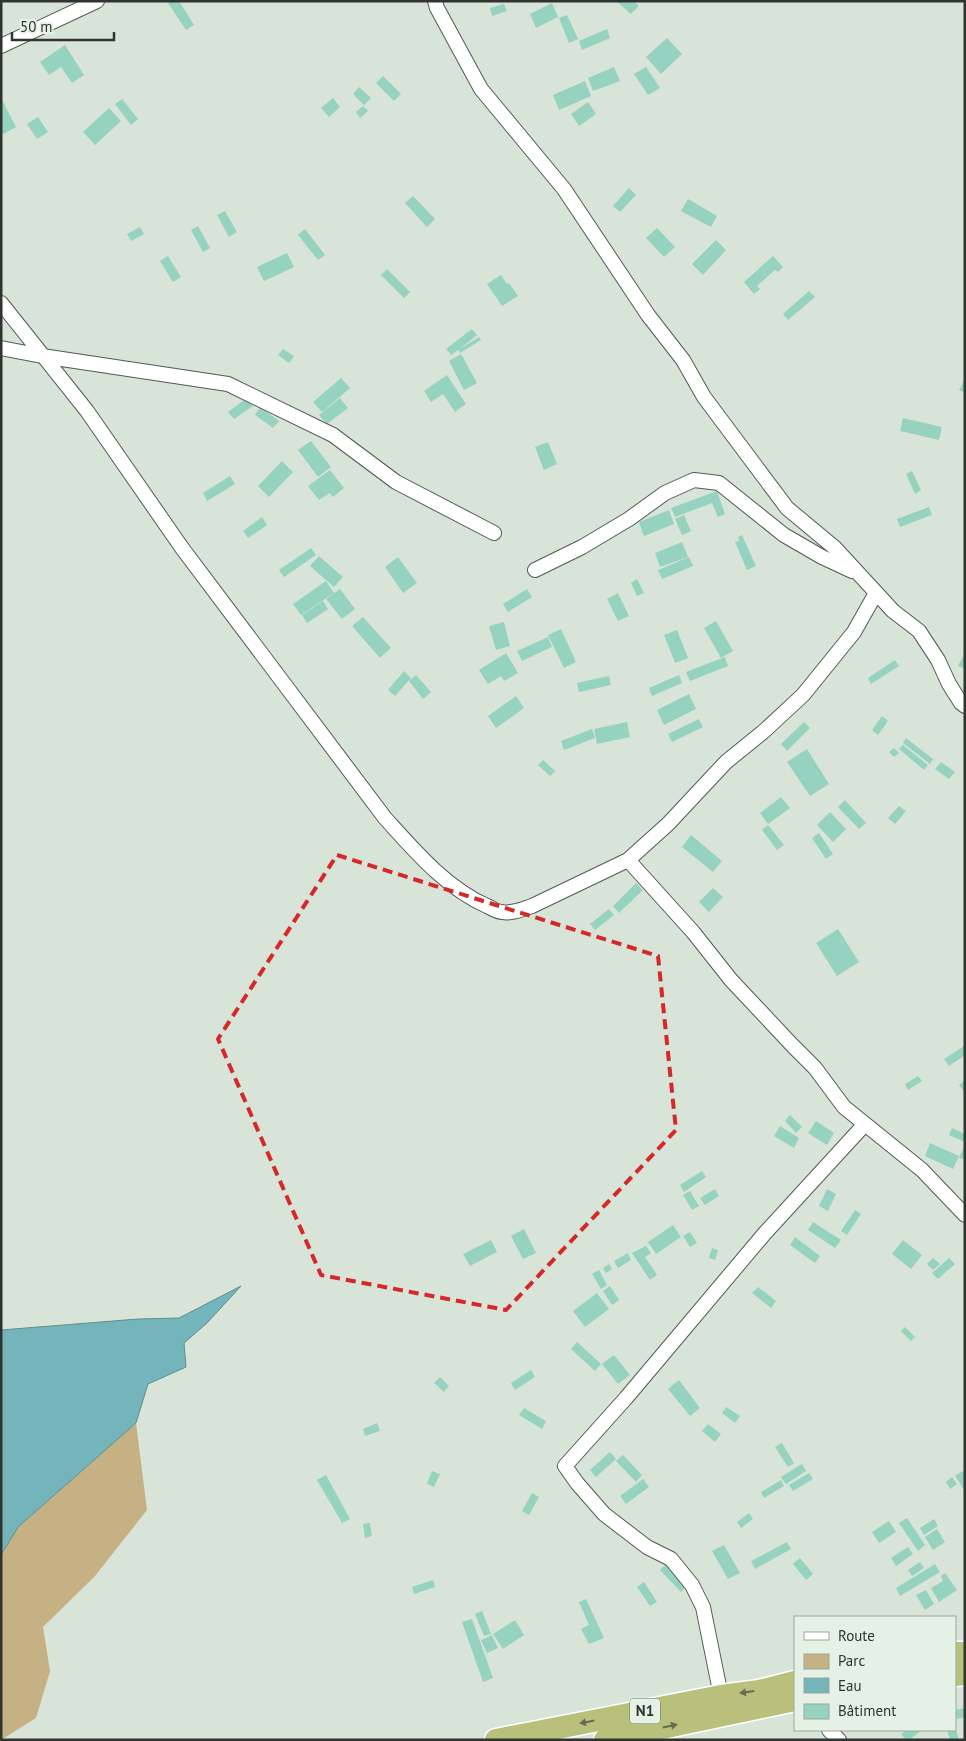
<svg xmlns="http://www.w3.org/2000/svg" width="966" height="1741" font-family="'PT Sans',sans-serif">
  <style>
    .green { fill: #c6b184 }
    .water { fill: #74b5bb; stroke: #608e91 }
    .building { fill: #96d2c0 }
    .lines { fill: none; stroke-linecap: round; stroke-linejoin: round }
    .minor-casing { stroke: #515b50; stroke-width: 16 }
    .trunk-casing { stroke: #fff; stroke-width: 25 }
    .minor { stroke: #fff; stroke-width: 14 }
    .trunk { stroke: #b8c07c; stroke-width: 22 }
    .oneway { fill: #666c4e }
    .marked { fill: none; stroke: #d62828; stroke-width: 4; stroke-dasharray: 10 6; stroke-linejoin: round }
    .labels { text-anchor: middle; stroke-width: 5; stroke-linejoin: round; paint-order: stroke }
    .shield { fill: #e5f1e4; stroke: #666d66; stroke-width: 1 }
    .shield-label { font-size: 15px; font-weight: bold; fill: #303430 }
  </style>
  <rect width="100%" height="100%" fill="#d8e4d7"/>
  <path class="green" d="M136,1423L147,1510L95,1576L43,1627L50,1671L36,1718L1,1740V1555L18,1527Z"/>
  <path class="water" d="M241,1286L207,1323L184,1343L186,1367L148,1384L136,1423L18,1527L1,1555V1330L138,1319L179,1318Z"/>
  <path class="building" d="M171,1H179L194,25L186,30L168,3Z
    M616,1H634L639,6L631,14Z
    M552,3L558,17L536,28L530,14Z
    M504,4L507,11L492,16L490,8Z
    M567,15L578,39L569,43L559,18Z
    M607,29L610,38L582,50L579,41Z
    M667,38L682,54L661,74L646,57Z
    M65,45L84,75L72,83L61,67L49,75L40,62Z
    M614,67L620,81L593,91L588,78Z
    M646,67L660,88L648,95L634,74Z
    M383,76L401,94L394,101L376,83Z
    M585,81L591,96L559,110L553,95Z
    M359,87L371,98L364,105L353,94Z
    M1,98L16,127L3,134L1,131Z
    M333,98L340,107L329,117L321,108Z
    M122,99L138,119L131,125L115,104Z
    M588,102L596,114L579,126L571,114Z
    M363,106L368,111L360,118L356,112Z
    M109,108L121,121L95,145L83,132Z
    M38,117L48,132L37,139L27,124Z
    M629,188L636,195L620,212L613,206Z
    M413,196L435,219L427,227L405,203Z
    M688,199L717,216L711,227L681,211Z
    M225,211L237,232L229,237L217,215Z
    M198,226L210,248L203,252L191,230Z
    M140,227L144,234L131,241L127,234Z
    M657,228L675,247L664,257L646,238Z
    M305,229L325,255L318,260L298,235Z
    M716,240L726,250L703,275L692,264Z
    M287,253L294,267L264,281L257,267Z
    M168,256L181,277L173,282L160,261Z
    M773,256L783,267L778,272L775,270L757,286L760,289L754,294L744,282Z
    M387,269L410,292L404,298L381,275Z
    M501,275L507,284L509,283L518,296L502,306L487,284Z
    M809,291L815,297L788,320L783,314Z
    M472,329L477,335L460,349L479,337L481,340L460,353L458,350L451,355L446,349Z
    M283,349L294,356L289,363L278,355Z
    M461,354L477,383L464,390L449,361Z
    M447,375L466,404L455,412L443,394L431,402L424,391Z
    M341,378L350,388L322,412L313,402Z
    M965,379V393L959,390Z
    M247,398L253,406L234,419L228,412Z
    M340,398L348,408L327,424L319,415Z
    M260,407L279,421L273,428L255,415Z
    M903,418L942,427L939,440L900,431Z
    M311,441L331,467L318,477L298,450Z
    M548,442L557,464L544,470L535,447Z
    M282,461L293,472L269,497L258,486Z
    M330,470L344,488L333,497L330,493L319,500L308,486Z
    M912,471L921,490L915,494L906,474Z
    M230,476L235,484L207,501L203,493Z
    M717,491L725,514L718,517L712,503L675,517L671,508Z
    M929,507L932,515L900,527L897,519Z
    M669,510L674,524L644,536L639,522Z
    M684,515L691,531L682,535L675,519Z
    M262,517L267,525L248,538L243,531Z
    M742,535L756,566L747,570L735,542L739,541L738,537Z
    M682,542L688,557L660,567L655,553Z
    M311,548L316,555L284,577L279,570Z
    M319,556L343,577L334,587L310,566Z
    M398,557L417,583L403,593L385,567Z
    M689,557L693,566L662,579L658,570Z
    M637,579L644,593L637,596L631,583Z
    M326,581L334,593L301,615L293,604Z
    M340,589L355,609L342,619L326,599Z
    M527,589L532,597L508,612L503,604Z
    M618,593L629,616L618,621L607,599Z
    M323,601L328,609L307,623L302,615Z
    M363,617L391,648L380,658L352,626Z
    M716,621L733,651L721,658L704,628Z
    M504,622L510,646L496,650L489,626Z
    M561,629L576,662L564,668L548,635Z
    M677,630L688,658L675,663L664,635Z
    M548,637L552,647L522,661L517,651Z
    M965,652V669L958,666Z
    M506,653L518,673L504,681L501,676L488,684L479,670Z
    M725,657L728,666L690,681L686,672Z
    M895,660L899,666L871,684L868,678Z
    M404,671L411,678L395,696L388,690Z
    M416,675L431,692L423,699L409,681Z
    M679,675L682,683L652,696L649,688Z
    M609,676L611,685L579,692L577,683Z
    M689,694L696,709L664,725L657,710Z
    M516,696L524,708L496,728L488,716Z
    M882,716L888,721L878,735L872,730Z
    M699,719L703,727L672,742L668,734Z
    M627,722L630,737L597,744L594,729Z
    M804,722L810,728L787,751L781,744Z
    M592,729L595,738L564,750L561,741Z
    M906,738L933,759L930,764L903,743Z
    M903,745L928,765L924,770L899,749Z
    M894,748L899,753L894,757L889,752Z
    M807,749L829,784L810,796L787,762Z
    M543,760L555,771L550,776L538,765Z
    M941,762L955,772L949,779L935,769Z
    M781,797L790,808L768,824L760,813Z
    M845,800L866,823L859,829L838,807Z
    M899,806L906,811L895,824L888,818Z
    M830,812L846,829L833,842L817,825Z
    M768,825L784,845L777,850L762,830Z
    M819,833L833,854L826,859L812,838Z
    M691,835L722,861L713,872L682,847Z
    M636,883L643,890L619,913L613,906Z
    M713,888L723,897L709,912L699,902Z
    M609,909L614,915L595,930L590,924Z
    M838,929L859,962L837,976L816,943Z
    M964,1046L965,1055L949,1066L944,1059Z
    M918,1076L922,1081L908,1090L905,1084Z
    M965,1080V1093L959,1085Z
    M790,1115L802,1127L796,1133L785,1121Z
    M816,1121L834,1133L827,1145L808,1133Z
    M780,1126L799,1138L794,1148L774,1136Z
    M952,1128L965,1134V1142L949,1135Z
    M930,1143L959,1156L953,1169L925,1156Z
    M965,1144V1160L959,1158Z
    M702,1171L706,1177L684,1192L680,1185Z
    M715,1189L719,1196L705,1205L700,1198Z
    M827,1189L836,1194L828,1211L819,1206Z
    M690,1191L699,1206L692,1210L683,1195Z
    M855,1210L861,1214L847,1235L841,1231Z
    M813,1222L841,1240L835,1248L808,1230Z
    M673,1225L681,1237L656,1254L648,1242Z
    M524,1229L536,1253L523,1259L511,1236Z
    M690,1232L697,1243L690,1247L683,1236Z
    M795,1237L820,1256L815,1263L790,1245Z
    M491,1240L497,1252L470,1266L463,1254Z
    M903,1240L922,1255L911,1269L892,1254Z
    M646,1246L651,1253L645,1257L657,1275L650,1280L632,1253Z
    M712,1248L718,1250L715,1260L709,1258Z
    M628,1253L631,1260L618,1268L614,1261Z
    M933,1258L940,1264L933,1270L927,1264Z
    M949,1258L955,1264L938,1279L932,1273Z
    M609,1264L612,1269L606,1273L603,1268Z
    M599,1270L607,1285L601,1289L592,1274Z
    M610,1286L619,1300L612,1305L603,1291Z
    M758,1287L776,1301L771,1308L752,1293Z
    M597,1293L609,1309L585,1327L573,1311Z
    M905,1327L915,1337L911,1341L901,1331Z
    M577,1342L601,1364L595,1371L571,1349Z
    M614,1355L630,1375L618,1384L602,1364Z
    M531,1370L535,1377L515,1390L511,1383Z
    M440,1377L449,1386L444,1392L434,1383Z
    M679,1380L700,1408L690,1416L668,1389Z
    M726,1407L740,1416L735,1423L722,1413Z
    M524,1408L546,1421L542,1429L519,1415Z
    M377,1423L380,1431L365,1436L363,1429Z
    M708,1424L721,1434L715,1442L702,1431Z
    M782,1443L794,1463L788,1467L775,1447Z
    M610,1452L616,1459L596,1477L590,1470Z
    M623,1455L642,1475L636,1482L616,1461Z
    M802,1464L806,1471L786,1484L781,1477Z
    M432,1471L440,1474L434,1487L427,1484Z
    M963,1471L965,1473V1491L955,1476Z
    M809,1473L813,1479L793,1491L789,1485Z
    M326,1475L350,1519L342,1523L317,1480Z
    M952,1477L957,1484L950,1489L946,1482Z
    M643,1479L649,1487L626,1504L620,1496Z
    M781,1480L784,1486L764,1498L761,1492Z
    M532,1493L539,1497L529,1515L522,1511Z
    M749,1513L753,1519L741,1528L737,1522Z
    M907,1518L925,1545L918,1551L899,1523Z
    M934,1519L938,1526L924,1535L920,1528Z
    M889,1521L896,1532L879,1543L872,1532Z
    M370,1523L372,1536L365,1538L363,1524Z
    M937,1529L945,1542L933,1550L925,1537Z
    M787,1542L791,1549L755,1569L751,1561Z
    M724,1545L740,1573L728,1579L712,1551Z
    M908,1547L913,1554L896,1566L891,1558Z
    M800,1558L813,1574L806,1580L793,1564Z
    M920,1562L924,1568L912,1576L908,1570Z
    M666,1564L687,1586L681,1592L660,1570Z
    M935,1564L940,1572L900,1596L896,1588Z
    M945,1573L957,1590L939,1602L931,1588L943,1581L941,1576Z
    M433,1580L435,1587L414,1594L412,1587Z
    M644,1582L657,1602L650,1606L637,1587Z
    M926,1590L934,1604L925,1610L916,1595Z
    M586,1599L604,1638L589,1644L581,1629L589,1625L579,1602Z
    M482,1611L491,1634L484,1636L475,1614Z
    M472,1619L493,1678L483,1682L462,1622Z
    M515,1620L524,1635L503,1649L493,1634Z
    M492,1635L498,1648L487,1653L481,1640Z
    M965,1708V1717L957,1719L955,1710Z
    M907,1730H922L909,1740H906L901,1734Z
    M947,1730H956L959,1740H950Z"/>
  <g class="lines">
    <g class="minor-casing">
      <path id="minor" d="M435,1L437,8L481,89L564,189L648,315L683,360L704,397L787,508L835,548L893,611L919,631L938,660L949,684L961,703L965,706
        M1,46L97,1
        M1,303L87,411L182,548L385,818C414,850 446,888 487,906C492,908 497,912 502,912C512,914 523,909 532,906L628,860L668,824L726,762L763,732L803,695L854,632L876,593
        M1,348L42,356L228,384L333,435L396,482L494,533
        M535,570L582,547L629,519L665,493L694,480L719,483L784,535L822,557L852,571
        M628,860L693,932L731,980L793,1046L815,1068L844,1107L922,1170L965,1215
        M721,1696L703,1607L692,1585L671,1559L647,1547L604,1514L577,1483L565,1466L626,1398L765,1233L865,1124
        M829,1730L839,1740"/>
    </g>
    <g class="trunk-casing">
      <path id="trunk" d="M955,1653H965
        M955,1675L965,1674
        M496,1740L721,1696L759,1691L795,1682
        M605,1740L795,1700"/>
    </g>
    <use href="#minor" class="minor"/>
    <use href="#trunk" class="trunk"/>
  </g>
  <defs><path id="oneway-solid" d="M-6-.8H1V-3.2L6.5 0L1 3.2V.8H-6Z" transform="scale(1.25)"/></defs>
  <g class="oneway">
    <use href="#oneway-solid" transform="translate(747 1692) rotate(172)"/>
    <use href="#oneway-solid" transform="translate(587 1722) rotate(169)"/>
    <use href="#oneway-solid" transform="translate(670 1726) rotate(-12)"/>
  </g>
  <path class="marked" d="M337,855L658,956L676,1130L506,1310L321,1275L218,1039Z"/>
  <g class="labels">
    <rect class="shield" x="630" y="1698.5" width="30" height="25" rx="4"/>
    <g class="shield-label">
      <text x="645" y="1716">N1</text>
    </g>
  </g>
  <rect width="966" height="1741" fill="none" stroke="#303430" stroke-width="5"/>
  <rect x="794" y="1616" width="162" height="115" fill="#e5f1e4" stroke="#9da59c"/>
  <rect x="804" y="1632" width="25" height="8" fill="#ffffff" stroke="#9da59c"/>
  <text x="838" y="1641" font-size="15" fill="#303430">Route</text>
  <rect x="804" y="1654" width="25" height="15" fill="#c6b184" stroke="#9da59c"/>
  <text x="838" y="1666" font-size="15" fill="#303430">Parc</text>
  <rect x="804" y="1678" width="25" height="15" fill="#74b5bb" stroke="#9da59c"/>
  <text x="838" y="1691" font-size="15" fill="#303430">Eau</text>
  <rect x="804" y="1704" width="25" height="15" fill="#96d2c0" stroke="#9da59c"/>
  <text x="838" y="1716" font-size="15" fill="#303430">Bâtiment</text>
  <path d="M12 32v8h102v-8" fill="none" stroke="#303430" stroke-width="2.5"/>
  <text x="20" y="32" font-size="15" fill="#303430" stroke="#e5f1e4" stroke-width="4" paint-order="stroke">50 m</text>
</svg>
